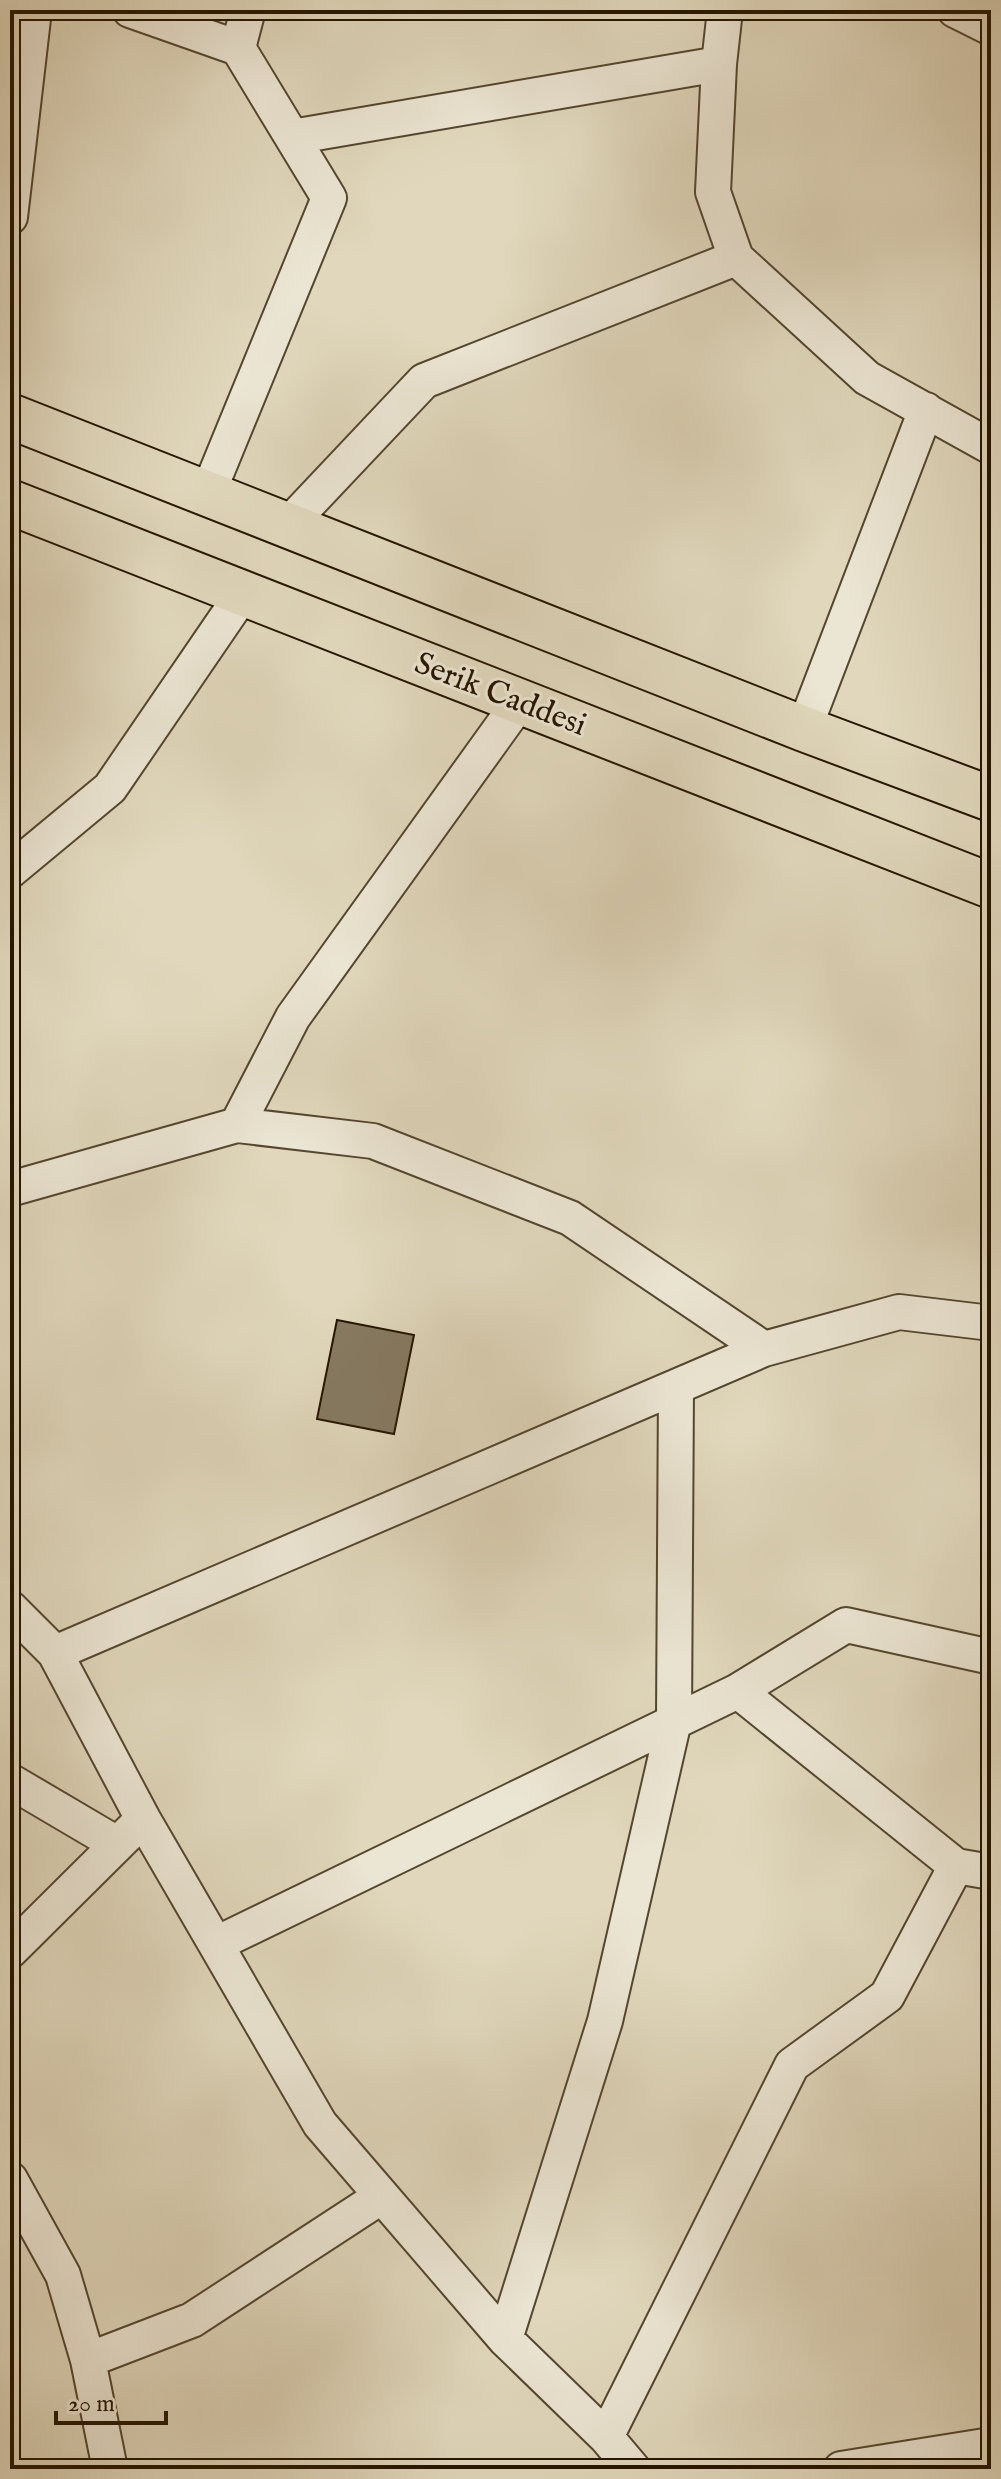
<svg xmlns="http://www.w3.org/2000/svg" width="1001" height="2479" font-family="'IM FELL English',serif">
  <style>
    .building { fill: #867a62; stroke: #251500; stroke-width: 2 }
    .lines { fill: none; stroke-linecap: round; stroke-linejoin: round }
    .street-casing { stroke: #54462f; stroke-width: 38 }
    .highway-casing { stroke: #251500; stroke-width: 48 }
    .street { stroke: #ebe5d3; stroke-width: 34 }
    .highway { stroke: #e0d7bc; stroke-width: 44 }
    .labels { text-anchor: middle; stroke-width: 6; stroke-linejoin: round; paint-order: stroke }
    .street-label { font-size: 32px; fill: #251500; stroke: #ebe5d3 }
  </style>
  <rect width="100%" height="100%" fill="#e0d7bc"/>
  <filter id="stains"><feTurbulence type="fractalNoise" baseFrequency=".0025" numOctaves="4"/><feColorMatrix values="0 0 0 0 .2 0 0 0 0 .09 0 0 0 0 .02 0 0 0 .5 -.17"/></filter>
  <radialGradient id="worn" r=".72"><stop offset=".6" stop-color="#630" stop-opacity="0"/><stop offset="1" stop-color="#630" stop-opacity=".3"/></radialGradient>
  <path class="building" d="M337,1320L414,1335L394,1434L317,1419Z"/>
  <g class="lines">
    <g class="street-casing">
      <path id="street" d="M130,10L238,48
        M725,10L719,64L713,192L736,258L867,378L991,447
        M955,10L991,28
        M292,137L719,64
        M10,217L34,10
        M208,493L329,198L238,48L248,10
        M288,525L424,381L736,258
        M804,729L926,410
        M10,871L110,788L244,592
        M237,1125L293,1017L521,700
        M10,1189L237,1125L373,1141L570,1218L764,1349
        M10,1608L55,1653L143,1819L320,2124L505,2339L606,2437L633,2469
        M55,1653L764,1349L899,1312L991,1323
        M738,1691L956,1866
        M10,1781L117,1844
        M216,1944L738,1691L846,1625L991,1657
        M10,1951L143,1819
        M10,2179L63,2275L88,2360L110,2469
        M505,2339L605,2021L674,1721L676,1387
        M88,2360L192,2320L382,2196
        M606,2437L792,2065L887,1996L956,1866L991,1872
        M841,2469L991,2445"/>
    </g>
    <g class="highway-casing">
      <path id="highway" d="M10,416L804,729L991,799
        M10,502L991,886"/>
    </g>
    <use href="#street" class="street"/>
    <use href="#highway" class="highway"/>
  </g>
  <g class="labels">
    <g class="street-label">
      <text transform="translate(501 693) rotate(21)" y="11">Serik Caddesi</text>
    </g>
  </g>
  <rect width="1001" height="2479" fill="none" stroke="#e0d7bc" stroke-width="40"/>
  <rect x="12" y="12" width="977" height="2455" fill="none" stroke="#251500" stroke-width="4"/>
  <rect x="20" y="20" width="961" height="2439" fill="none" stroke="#251500" stroke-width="2"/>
  <path d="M56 2411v12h110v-12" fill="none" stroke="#251500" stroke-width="4"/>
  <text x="68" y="2411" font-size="24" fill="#251500" stroke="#ebe5d3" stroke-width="6" paint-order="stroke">20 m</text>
  <rect width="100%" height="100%" filter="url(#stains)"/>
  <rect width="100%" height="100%" fill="url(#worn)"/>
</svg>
